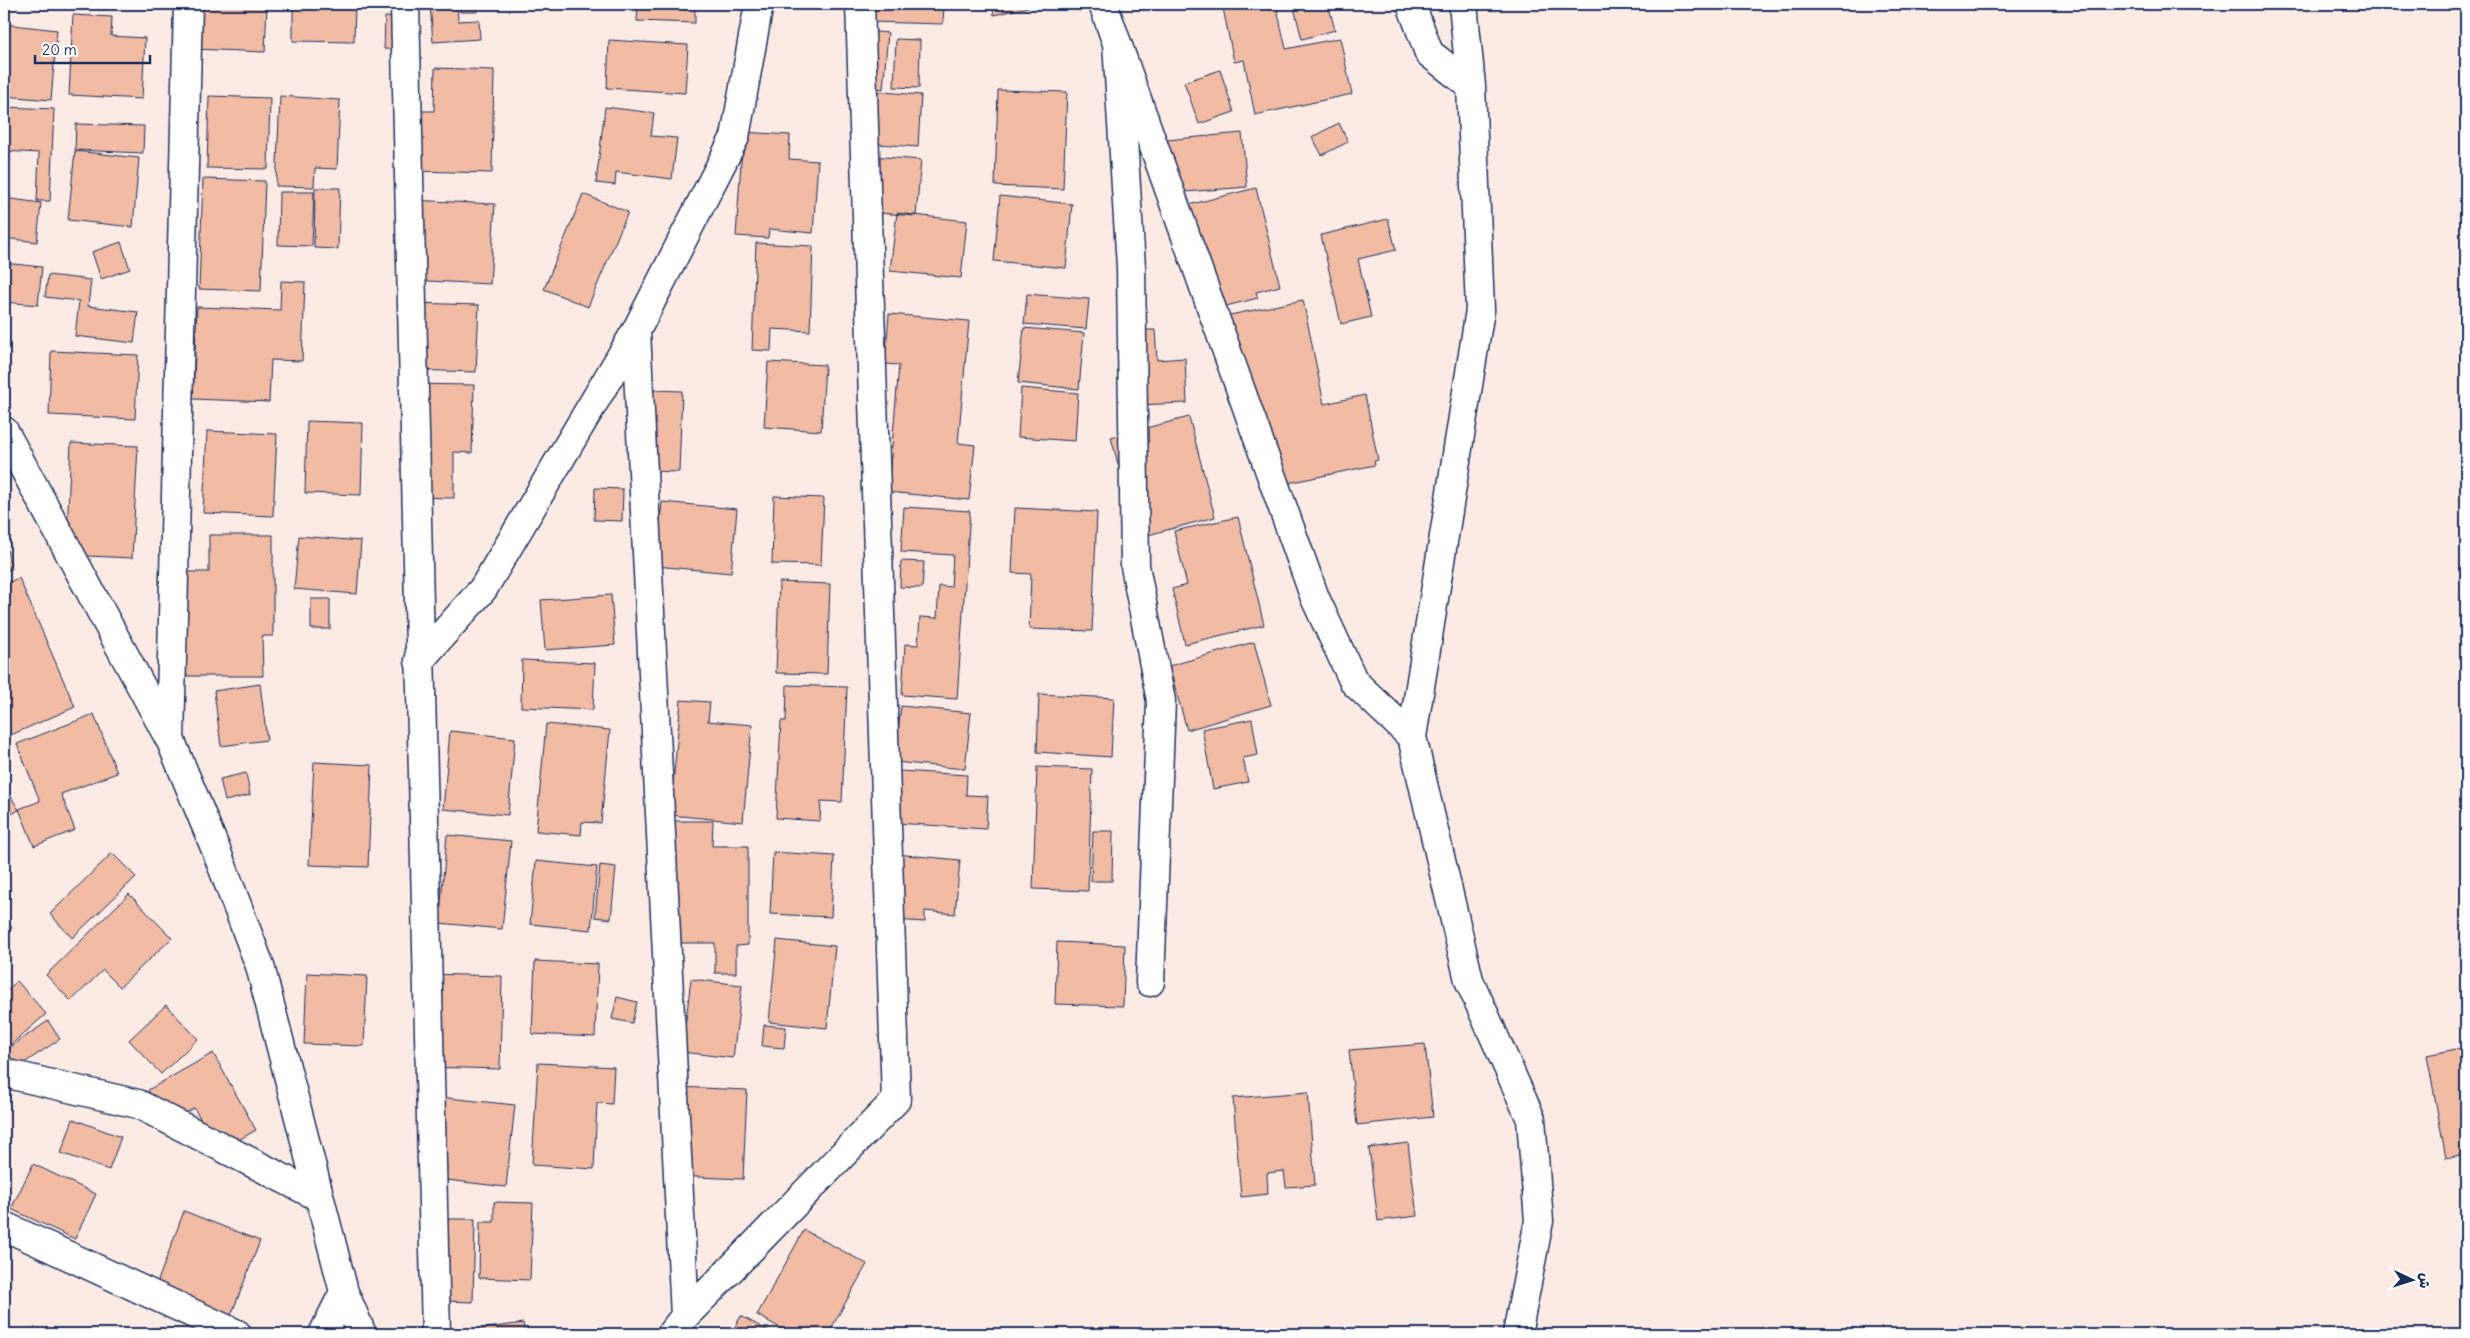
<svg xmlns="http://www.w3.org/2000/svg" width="2470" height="1338" font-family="Delius,'Playpen Sans Arabic',sans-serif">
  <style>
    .building { fill: #f1bba4; stroke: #1b2f5e }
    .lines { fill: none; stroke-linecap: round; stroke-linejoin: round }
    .minor-casing { stroke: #1b2f5e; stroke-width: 31 }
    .minor { stroke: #fff; stroke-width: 28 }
  </style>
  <rect width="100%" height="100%" fill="#fbebe4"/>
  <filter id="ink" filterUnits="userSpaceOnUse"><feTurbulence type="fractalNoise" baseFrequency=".02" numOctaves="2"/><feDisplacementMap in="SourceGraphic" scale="10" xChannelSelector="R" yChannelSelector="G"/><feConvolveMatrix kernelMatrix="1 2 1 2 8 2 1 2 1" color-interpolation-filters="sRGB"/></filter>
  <g filter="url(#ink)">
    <path class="building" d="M195,4H267L265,52L193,49Z
      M293,4H355L354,42L293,41Z
      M430,4H457L458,21L479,20L480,39L433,42Z
      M460,4H477V12H460Z
      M638,4H695V23L637,21Z
      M870,4H944L943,24L870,22Z
      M992,4H1040L994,15Z
      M1242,4H1276L1286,49L1340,38L1352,94L1255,115L1244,60L1234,62L1223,8Z
      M1293,4H1328L1335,30L1302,39Z
      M73,15L112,17L111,36L145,38L142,99L69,95Z
      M385,17L415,18L414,50L384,49Z
      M4,24L57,30L51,100L4,96Z
      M857,30L888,33L883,89L851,85Z
      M896,39L920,40L919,88L894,87Z
      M609,40L688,45L685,93L607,88Z
      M435,68L494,70L492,173L413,171L415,111H434Z
      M1220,70L1234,112L1199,124L1184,82Z
      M998,90L1067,92L1063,189L995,186Z
      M869,91L921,95L918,147L865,143Z
      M209,96L270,98L268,169L207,168Z
      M280,96L340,100L337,169L315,168L314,187L276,186Z
      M4,107L54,109L50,201H37L39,153L4,151Z
      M605,107L654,113L651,136L677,138L672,179L616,172L615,185L596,183Z
      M1339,123L1348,142L1322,155L1312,137Z
      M76,124L144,126L143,153L75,150Z
      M743,132L790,135L789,159L818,161L813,233L769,229L768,238L736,236Z
      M1242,133L1247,187L1160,194L1155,141Z
      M75,151L139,158L133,227L68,220Z
      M872,156L921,160L916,216L867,212Z
      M203,179L265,181L261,291L199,289Z
      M315,188H340L338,249L314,248Z
      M1256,188L1280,286L1256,292L1258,298L1214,309L1188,205Z
      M279,192H314L312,246L278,245Z
      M583,194L628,212L588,307L544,289Z
      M1000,196L1072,204L1066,268L994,261Z
      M4,198L41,203L37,242L4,238Z
      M411,200L495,204L490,284L406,280Z
      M897,213L967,221L961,278L890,271Z
      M1388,219L1396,250L1358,259L1371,317L1341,324L1321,235Z
      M121,242L130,269L101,279L92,252Z
      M756,243L813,246L810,331L772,329L771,351L752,350Z
      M4,263L42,267L38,305L4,302Z
      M48,275L91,280L88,306L138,312L134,343L75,336L79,301L45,297Z
      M281,281L305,282L302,361L271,360L269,402L193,399L197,307L280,310Z
      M1027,294L1089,299L1086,329L1024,324Z
      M1303,300L1324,404L1365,395L1378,460L1374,461L1375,465L1264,488L1225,316Z
      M413,303L479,305L476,372L411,370Z
      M889,314L969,321L958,443L975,445L969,500L888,492L899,365L885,364Z
      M1024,328L1084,333L1079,389L1018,383Z
      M1134,330H1155L1157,360L1185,358L1187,403L1137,405Z
      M51,351L138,355L135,419L49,415Z
      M768,362L825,365L821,431L764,427Z
      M408,384L474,385L472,453L454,452V498L406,497Z
      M1021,388L1078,393L1075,441L1018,437Z
      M652,390L682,391L679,472L649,471Z
      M1189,417L1215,517L1137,538L1111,437Z
      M307,421L363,423L361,495L305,493Z
      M207,431L277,434L273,516L203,513Z
      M71,443L138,446L132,558L66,555Z
      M595,488L623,489L622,521L594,520Z
      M774,496L824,498L821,565L772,564Z
      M662,502L737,509L731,573L656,566Z
      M904,507L970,511L957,699L902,695L905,644L918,645L920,617L937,618L939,586L951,587L953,555L901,552Z
      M1015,508L1097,512L1092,631L1029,629L1031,574L1012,573Z
      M1238,517L1264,625L1185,644L1172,589L1187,585L1174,531Z
      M209,535H273V636H262L263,676H183V572H209Z
      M299,536L361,541L357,594L294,589Z
      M4,538L12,569L4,571Z
      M901,561L924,562L922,588L900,587Z
      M19,578L75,707L4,738V584Z
      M779,582L830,584L827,674L776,673Z
      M611,595L615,645L545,650L541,600Z
      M311,599H330V629H311Z
      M1254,642L1271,705L1187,730L1169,666Z
      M522,660L595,663L593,710L521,707Z
      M260,684L267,740L221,746L214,691Z
      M787,685L847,687L842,802L821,801L820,821L776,818L781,721H786Z
      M1039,694L1114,698L1111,757L1037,752Z
      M681,700L710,702L708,721L752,725L743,822L670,815Z
      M901,706L971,713L965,769L895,762Z
      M94,714L117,773L61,794L75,830L34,846L19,809L40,801L17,744Z
      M1252,719L1258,755L1243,758L1248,782L1213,789L1202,729Z
      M546,724L610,730L601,823L582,822L581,835L536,831Z
      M450,731L515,738L508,815L443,809Z
      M314,762L372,765L368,867L309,865Z
      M1037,767L1092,769L1088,891L1033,889Z
      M899,771L967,775L966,795L988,796L986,829L896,823Z
      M246,773L250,795L225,801L220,779Z
      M4,785L19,810L4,818Z
      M668,821H713L712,846H748V945L736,946V973H715V943H660Z
      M1093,831H1113L1112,881H1091Z
      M447,835L511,841L502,929L439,923Z
      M773,852L834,856L831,917L770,914Z
      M112,853L136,877L72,938L50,914Z
      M885,853L960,860L955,914L925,911V922L879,919Z
      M536,861L597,867L591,930L530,924Z
      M600,865L616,867L611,919L595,917Z
      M129,894L172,938L120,987L103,970L71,1001L46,975Z
      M4,917L12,928L4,935Z
      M777,940L835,946L827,1028L769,1022Z
      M1057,942L1125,945L1123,1006L1055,1004Z
      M535,961L598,964L595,1037L532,1034Z
      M307,973L367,976L364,1046L304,1044Z
      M427,974L502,976L500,1069L425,1067Z
      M691,979L742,985L733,1058L682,1052Z
      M17,981L46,1014L4,1051V994Z
      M617,997L637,1002L632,1023L612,1019Z
      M166,1005L198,1039L161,1074L129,1040Z
      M48,1021L60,1039L18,1067L6,1050Z
      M764,1025L786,1027L784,1048L762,1046Z
      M1425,1044L1433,1117L1357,1125L1349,1050Z
      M2466,1047V1154L2446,1158L2427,1055Z
      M213,1053L256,1130L219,1151L194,1108L168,1124L148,1090Z
      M538,1063L614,1067L612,1104L597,1103L594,1169L532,1165Z
      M678,1087L747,1090L743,1179L674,1176Z
      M1308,1092L1315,1185L1286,1187L1284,1171L1267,1173L1268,1194L1241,1197L1233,1098Z
      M439,1097L515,1105L506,1187L430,1178Z
      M73,1119L121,1137L109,1170L61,1153Z
      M1408,1143L1417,1216L1378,1221L1369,1148Z
      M33,1164L96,1194L75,1239L11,1209Z
      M494,1202L533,1203L530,1280L479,1278L480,1222H494Z
      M184,1211L260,1241L225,1331L150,1302Z
      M447,1219H475L473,1302L445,1301Z
      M804,1230L867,1264L828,1334H791L757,1315Z
      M741,1316L774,1334H731Z
      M523,1323L525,1334H459V1332Z"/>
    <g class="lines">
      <g class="minor-casing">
        <path id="minor" d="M188,4L170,739L216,850L260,966L344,1292L362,1334
          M405,4L436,1334
          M1103,4L1315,598L1354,682L1412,737
          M1411,4L1429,53L1471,86
          M1463,4L1471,86L1480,310L1412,737L1469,980L1531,1119L1539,1221L1517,1334
          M1117,43L1131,267L1135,566L1161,701L1150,982
          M636,331L685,1316
          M4,431L169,738
          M419,661L483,589L636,331L735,137L759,4
          M4,1073L138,1104L319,1197
          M4,1226L237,1334
          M323,1334L344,1292
          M671,1334L685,1316L896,1100L860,4"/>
      </g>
      <use href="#minor" class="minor"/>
    </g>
  </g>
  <rect width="2470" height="1338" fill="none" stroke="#fff" stroke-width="20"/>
  <rect x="10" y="10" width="2450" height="1318" fill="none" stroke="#1b2f5e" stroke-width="2" filter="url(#ink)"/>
  <g transform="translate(2412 1280) rotate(94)" stroke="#ffffff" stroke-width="4" paint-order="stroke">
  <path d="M0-4L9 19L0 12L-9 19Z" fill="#1b2f5e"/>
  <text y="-8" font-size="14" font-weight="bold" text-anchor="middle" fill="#1b2f5e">ش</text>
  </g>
  <path d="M35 55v8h115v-8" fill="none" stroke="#1b2f5e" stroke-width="2.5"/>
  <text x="42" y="55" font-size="15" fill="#1b2f5e" stroke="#ffffff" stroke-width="4" paint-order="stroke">20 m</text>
</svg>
